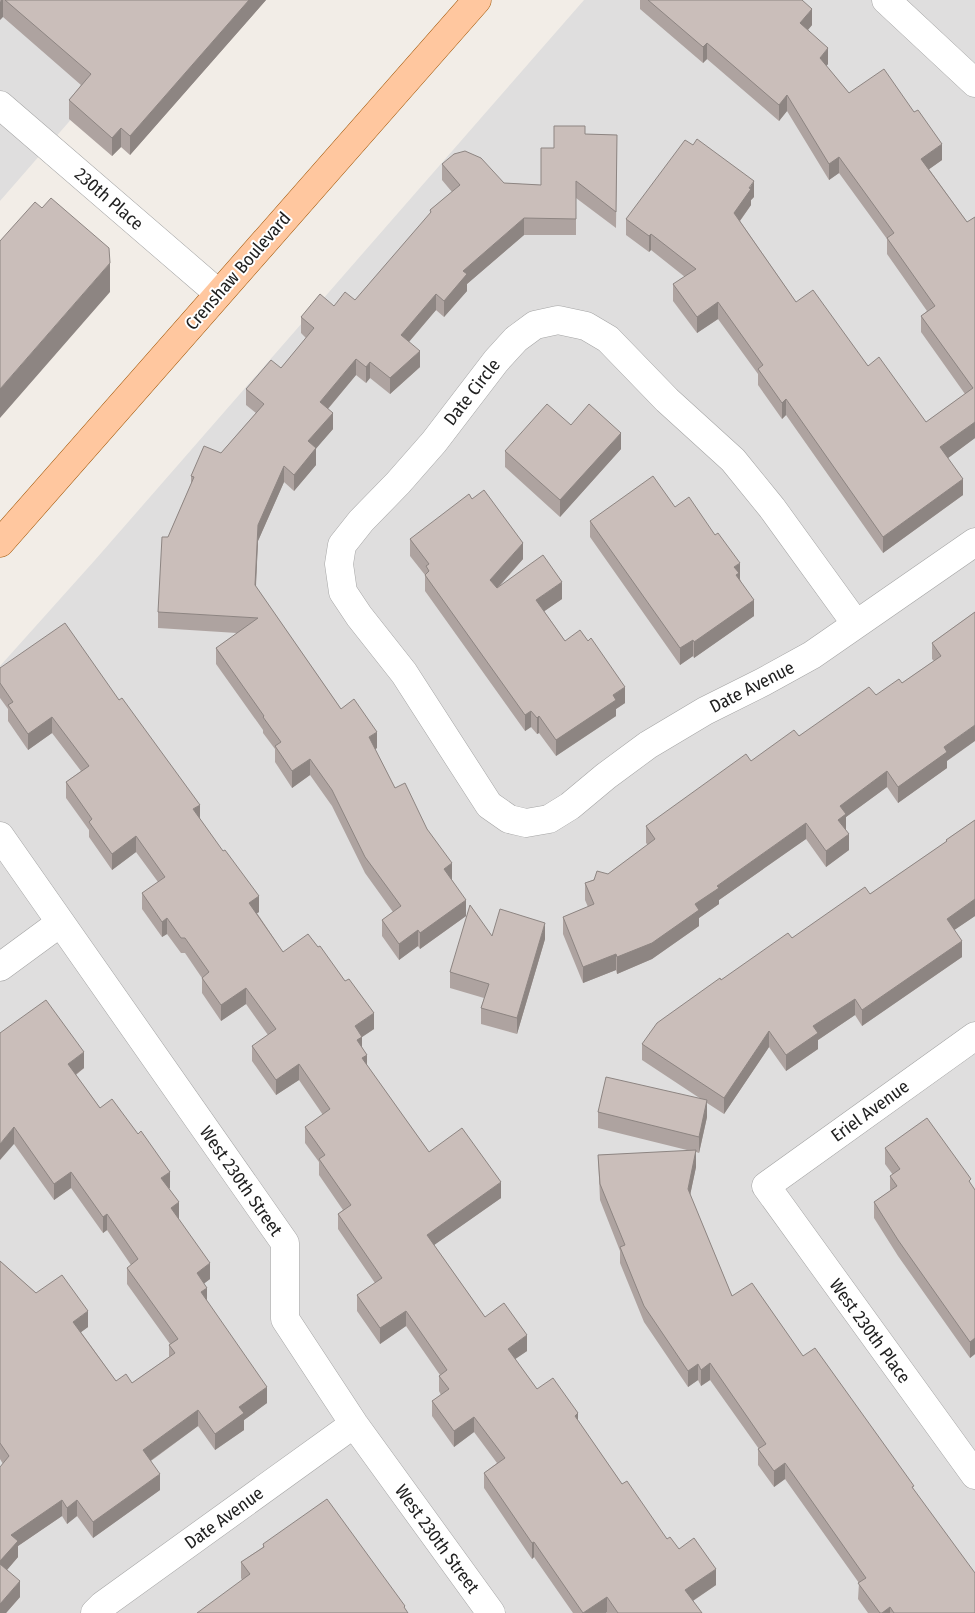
<svg xmlns="http://www.w3.org/2000/svg" width="975" height="1613" font-family="'Fira Sans Condensed',sans-serif">
  <style>
    .residential { fill: #dfdede }
    .lines { fill: none; stroke-linecap: round; stroke-linejoin: round }
    .street-casing { stroke: #a5a5a5; stroke-width: 29 }
    .primary-casing { stroke: #9e5200; stroke-width: 29 }
    .street { stroke: #fff; stroke-width: 28 }
    .primary { stroke: #ffc79f; stroke-width: 28 }
    .wall { fill: #aea3a0 }
    .shaded-wall { fill: #8d8582 }
    .building { fill: #cabeba; stroke: #8d8582 }
    .labels { text-anchor: middle; stroke-width: 4; stroke-linejoin: round; paint-order: stroke }
    .street-label { font-size: 18px; fill: #212121; stroke: #fff }
  </style>
  <rect width="100%" height="100%" fill="#f2ede7"/>
  <path class="residential" d="M0,0H175L0,201Z
    M584,0H975V1613H0V666L95,560Z"/>
  <g class="lines">
    <g class="street-casing">
      <path id="street" d="M886,0L975,83
        M0,105L218,293
        M856,624L772,508L733,460L667,400L608,339L586,326L558,320L535,325L516,339L496,361L434,442L398,483L361,521L342,545L339,564L343,592L359,616L404,673L489,805L509,819L526,823L549,819L570,806L606,776L648,745L705,711L763,682L812,655L975,542
        M0,836L285,1243V1319L354,1424L491,1613
        M0,967L60,923
        M975,1036L766,1186L975,1475
        M95,1613L103,1605L354,1424"/>
    </g>
    <g class="primary-casing">
      <path id="primary" d="M0,543L477,0"/>
    </g>
    <use href="#street" class="street"/>
    <use href="#primary" class="primary"/>
  </g>
  <path class="wall" d="M0,0H266L130,155L121,147L112,156L69,119V100L81,85L3,17Z
    M640,0H802L812,25L808,30L828,64L826,66L849,93L942,160L929,169L967,222L975,217V438L948,458L963,495L883,553L786,415L782,419L758,385V374L718,319L697,333L673,301V284L685,277L651,250L649,252L626,235V219L754,197L751,200V205L740,221L796,302L868,366L926,422L965,394L921,332V316L927,311L887,254V239L839,173L829,180L787,111L779,121L707,59L703,63L640,9Z
    M585,134L617,135L616,228L576,198V235H524L467,284V291L444,317L436,310L409,342L420,367L390,394L370,378L366,383L356,375L328,409L333,429L316,448V465L294,491L284,482L258,541L256,587L341,709L377,748L375,749L395,788L427,829L452,879V880L466,916L420,949L418,946L399,960L382,936V920L393,912L365,873L332,806L310,775L292,788L275,762V749L263,733V730L216,664V648L237,633L158,628V612L168,537L191,484V476L221,453L256,413L246,405V389L281,368L306,338L301,333V317L355,300L430,214V210L452,192L442,180V164L504,183L541,185L554,148Z
    M571,425L621,449L560,517L505,467V451Z
    M675,507L740,579L754,616L694,658L693,656L680,665L590,537V521Z
    M410,539L523,559L498,588L562,599L544,611L565,641L625,703L616,709V716L556,756L539,733L537,734L531,727L525,731L425,591V575L410,556Z
    M975,612L947,761V768L898,803L887,787L846,817V830L849,850L826,867L806,839L719,900V904L699,918V926L652,959L617,974L616,970L583,983L563,934V917L588,907L585,900V883L608,874L648,845L646,843V826L751,761L876,695L902,683L934,661L932,659V643Z
    M0,668L200,819L259,912L257,913L283,952L374,1029L362,1037V1047L367,1066L429,1152L501,1198L434,1245L485,1317L527,1351L515,1359L537,1389L578,1421L622,1484L667,1539L679,1549L716,1585L693,1601L702,1613H607V1612L606,1613H573L534,1557L532,1559L484,1488V1473L497,1463L474,1432L454,1447L432,1416V1401L441,1395L439,1391V1376L440,1375L406,1326L380,1344L357,1311V1295L375,1283L338,1229V1214L343,1210L319,1175V1162L305,1143V1127L323,1115L299,1080L276,1095L252,1061V1046L268,1035L246,1004L221,1021L202,993V978L185,953H181L167,934L162,937L142,909V893L158,882L136,852L112,870L89,837V830L66,798V782L81,771L52,733L28,750L8,721V709L0,698Z
    M975,820V916L954,930L962,957L862,1026L855,1015L818,1040V1049L786,1071L769,1047L724,1114L707,1103V1117L699,1153L696,1152V1167L690,1195L732,1296L803,1356L914,1490L975,1613H868L858,1599L859,1583L785,1479L774,1487L758,1465V1449H759L710,1380L701,1386L698,1380L688,1387L644,1322L620,1263V1251L600,1200L598,1155L691,1151L598,1128V1112L701,1099L642,1060V1044L721,980L792,938L870,894L946,842V840Z
    M492,936L545,939L517,1034L481,1024V1008L484,998L450,988V972Z
    M0,1033L84,1068L76,1075L100,1108L170,1188H169L179,1218L178,1219L210,1279L204,1283L207,1301L267,1403L244,1420V1430L215,1450L198,1426L151,1461L160,1490L93,1538L77,1516L67,1524L62,1516L18,1546V1557L7,1570L20,1597L6,1613H0L3,1464L0,1459V1261L36,1293L88,1327L81,1332L116,1381L132,1383L169,1357V1345L170,1344L127,1284V1268L131,1265L107,1230L103,1233L71,1188L54,1200L14,1144Z
    M885,1148L971,1185L975,1190V1354L970,1358L898,1256L874,1218V1202L890,1191V1176L893,1175L885,1164Z
    M263,1544L405,1608L242,1580L241,1578V1562L263,1547Z"/>
  <path class="shaded-wall" d="M1,0H3V17L0,20V2Z
    M249,0H266L130,155V136Z
    M812,9V25L800,39V23Z
    M707,43V59L703,63V47Z
    M828,48V64L820,74V58Z
    M787,95V111L779,121V105Z
    M121,128V147L112,156V138Z
    M942,144V160L921,175V159Z
    M839,157V173L829,180V164Z
    M754,181V197L751,200V205L734,229V213Z
    M524,218V235L467,284V291L444,317V301L463,271Z
    M651,234V250L649,252V236Z
    M110,263V292L0,418V389Z
    M436,294V310L401,351V335Z
    M718,302V319L697,333V317Z
    M420,351V367L390,394V378Z
    M356,359V375L320,418V402Z
    M370,362V378L366,383V367Z
    M786,399V415L782,419V403Z
    M333,413V429L308,458V441Z
    M975,422V438L940,464V447Z
    M621,433V449L560,517V500Z
    M316,448V465L294,491V475Z
    M284,466V482L258,541L255,602V585L258,525Z
    M963,479V495L883,553V537Z
    M523,543V559L490,596V580Z
    M740,563V579L739,589L734,567Z
    M562,582V599L536,617V600Z
    M754,600V616L694,658V642Z
    M693,640V656L680,665V648Z
    M625,687V703L616,709V716L556,756V740L613,695Z
    M531,711V727L525,731V715Z
    M539,716V733L537,734V718Z
    M52,717V733L28,750V734Z
    M975,725V741L947,761V768L898,803V787L944,747Z
    M377,732V748L369,753V737Z
    M310,759V775L292,788V771Z
    M887,771V787L846,817V830L838,820L840,806Z
    M200,805V821L193,809Z
    M806,823V839L719,900V904L699,918V926L652,959L617,974V957L695,904L717,886Z
    M849,834V850L826,867V851Z
    M136,836V852L112,870V854Z
    M452,863V879L444,886V869Z
    M259,896V912L249,918V903Z
    M975,899V916L947,935V919Z
    M466,900V916L420,949V933Z
    M167,918V934L162,937V922Z
    M545,923V939L517,1034V1018Z
    M418,930V946L399,960V944Z
    M962,941V957L862,1026V1010Z
    M616,954V970L583,983V967Z
    M246,988V1004L221,1021V1005Z
    M855,999V1015L818,1040V1049L786,1071V1055L813,1026Z
    M374,1013V1029L362,1037V1052L357,1056L355,1026Z
    M769,1031V1047L724,1114V1098Z
    M84,1052V1068L68,1080V1064Z
    M367,1055V1070L362,1058Z
    M299,1064V1080L276,1095V1080Z
    M707,1100V1117L699,1153V1137Z
    M14,1127V1144L0,1160V1144Z
    M696,1150V1167L688,1205V1189Z
    M71,1172V1188L54,1200V1184Z
    M170,1172V1188L161,1194V1178Z
    M501,1182V1198L427,1250V1235Z
    M179,1202V1218L171,1224V1208Z
    M107,1214V1230L103,1233V1217Z
    M210,1263V1279L197,1289V1273Z
    M207,1288V1304L201,1292Z
    M88,1311V1327L73,1338V1322Z
    M406,1311V1326L380,1344V1328Z
    M527,1335V1351L508,1364V1349Z
    M975,1338V1354L970,1358V1342Z
    M710,1363V1380L701,1386V1370Z
    M698,1364V1380L688,1387V1371Z
    M267,1387V1403L244,1420V1430L215,1450V1434L239,1407Z
    M198,1410V1426L143,1466V1450Z
    M578,1413V1429L575,1416Z
    M474,1417V1432L454,1447V1431Z
    M785,1463V1479L774,1487V1471Z
    M160,1474V1490L93,1538V1522Z
    M62,1500V1516L18,1546V1557L0,1578V1561L11,1535Z
    M77,1500V1516L67,1524V1508Z
    M534,1542V1557L532,1559V1543Z
    M716,1569V1585L685,1606V1590Z
    M20,1581V1597L6,1613H0V1604Z
    M607,1597V1612L606,1613H583Z
    M890,1607V1613H882Z"/>
  <path class="building" d="M5,0H249L130,136L121,128L112,138L69,100L91,74Z
    M648,0H802L812,9L800,23L828,48L820,58L849,93L884,69L914,112L918,110L942,144L921,159L967,222L975,217V422L940,447L963,479L883,537L786,399L782,403L758,369L763,365L718,302L697,317L673,284L696,269L651,234L649,236L626,219L685,140L693,145L697,139L754,181L749,188L751,189L734,213L796,302L813,290L868,366L879,357L926,422L973,388L921,316L935,306L887,238L894,233L839,157L829,164L787,95L779,105L707,43L703,47Z
    M554,126H585V134L617,135L616,212L576,181V219L524,218L463,271L467,274L444,301L436,294L401,335L420,351L390,378L370,362L366,367L356,359L320,402L333,413L308,441L316,448L294,475L284,466L258,525L255,585L341,709L354,699L377,732L369,737L395,788L405,783L427,829L452,863L444,869L466,900L420,933L418,930L399,944L382,920L401,906L365,857L332,790L310,759L292,771L275,746L281,742L263,717L264,716L216,648L258,618L158,612L162,537H168L194,477L191,476L204,446L221,453L264,404L246,389L271,360L281,368L314,328L301,317L320,294L334,306L345,292L355,300L431,212L430,210L460,185L442,164L454,154L465,151L481,158L504,183L541,185V148H554Z
    M51,198L109,248L110,263L0,389V241L35,202L42,208Z
    M547,404L571,425L589,404L621,433L560,500L505,451Z
    M653,476L675,507L689,497L715,535L718,533L740,563L734,567L739,573L736,575L754,600L694,642L693,640L680,648L590,521Z
    M484,490L523,543L490,580L497,588L543,555L562,582L536,600L565,641L580,630L588,641L591,638L625,687L613,695L616,700L556,740L539,716L537,718L531,711L525,715L425,575L429,571L426,566L429,564L410,539L469,494L472,499Z
    M975,612V725L944,747L947,752L898,787L887,771L840,806L846,814L838,820L849,834L826,851L806,823L717,886L719,888L695,904L699,910L652,943L617,957L616,954L583,967L563,917L594,904L585,883L594,880L597,871L608,874L655,839L646,826L746,754L751,761L794,730L799,736L869,687L876,695L899,679L902,683L941,656L932,643Z
    M65,623L119,700L122,698L200,805L193,809L223,851L225,850L259,896L249,903L283,952L308,934L318,947L320,946L345,981L349,979L374,1013L355,1026L362,1037L357,1040L367,1055L362,1058L429,1152L462,1128L501,1182L427,1235L485,1317L504,1303L527,1335L508,1349L537,1389L553,1378L578,1413L575,1416L622,1484L627,1481L667,1539L670,1537L679,1549L694,1538L716,1569L685,1590L702,1613H618L607,1597L583,1613L534,1542L532,1543L484,1473L505,1458L474,1417L454,1431L432,1401L449,1389L439,1376L447,1370L406,1311L380,1328L357,1295L382,1278L338,1214L351,1205L319,1159L325,1155L305,1127L330,1109L299,1064L276,1080L252,1046L276,1029L246,988L221,1005L202,978L209,972L185,938H181L167,918L162,922L142,893L165,877L136,836L112,854L89,822L92,819L66,782L89,766L52,717L28,734L8,705L13,702L0,683V668Z
    M975,820V899L947,919L962,941L862,1010L855,999L813,1026L818,1033L786,1055L769,1031L724,1098L642,1044L657,1023L720,978L721,980L788,933L792,938L865,887L870,894L947,841L946,840Z
    M470,905L492,936L500,909L545,923L517,1018L481,1008L489,984L450,972Z
    M46,1000L84,1052L68,1064L100,1108L112,1099L138,1134L141,1131L170,1172L161,1178L179,1202L171,1208L210,1263L197,1273L207,1288L201,1292L267,1387L239,1407L244,1413L215,1434L198,1410L143,1450L160,1474L93,1522L77,1500L67,1508L62,1500L11,1535L18,1541L0,1561V1467L9,1456L0,1443V1261L36,1293L62,1275L88,1311L73,1322L116,1381L126,1374L132,1383L175,1353L169,1345L178,1339L127,1268L138,1259L107,1214L103,1217L71,1172L54,1184L14,1127L0,1144V1033Z
    M606,1077L707,1100L699,1137L598,1112Z
    M927,1118L971,1179L969,1181L975,1190V1338L970,1342L898,1240L874,1202L897,1186L890,1176L900,1169L885,1148Z
    M696,1150L688,1189L732,1296L752,1283L803,1356L815,1348L914,1486L912,1487L975,1573V1613H894L890,1607L882,1613H880L858,1583L866,1578L785,1463L774,1471L758,1449L766,1444L710,1363L701,1370L698,1364L688,1371L644,1306L620,1247L625,1245L600,1184L598,1155Z
    M327,1499L405,1606L404,1607L408,1613H197L250,1574L241,1562L264,1547L263,1544Z
    M0,1564L20,1581L0,1604Z"/>
  <g class="labels">
    <g class="street-label">
      <text transform="translate(109 199) rotate(41)" y="6">230th Place</text>
      <text transform="translate(238 271) rotate(-49)" y="6">Crenshaw Boulevard</text>
      <text transform="translate(472 392) rotate(-52)" y="6">Date Circle</text>
      <text transform="translate(752 687) rotate(-27)" y="6">Date Avenue</text>
      <text transform="translate(870 1111) rotate(-36)" y="6">Eriel Avenue</text>
      <text transform="translate(241 1181) rotate(55)" y="6">West 230th Street</text>
      <text transform="translate(870 1331) rotate(54)" y="6">West 230th Place</text>
      <text transform="translate(224 1518) rotate(-36)" y="6">Date Avenue</text>
      <text transform="translate(437 1539) rotate(54)" y="6">West 230th Street</text>
    </g>
  </g>
</svg>
